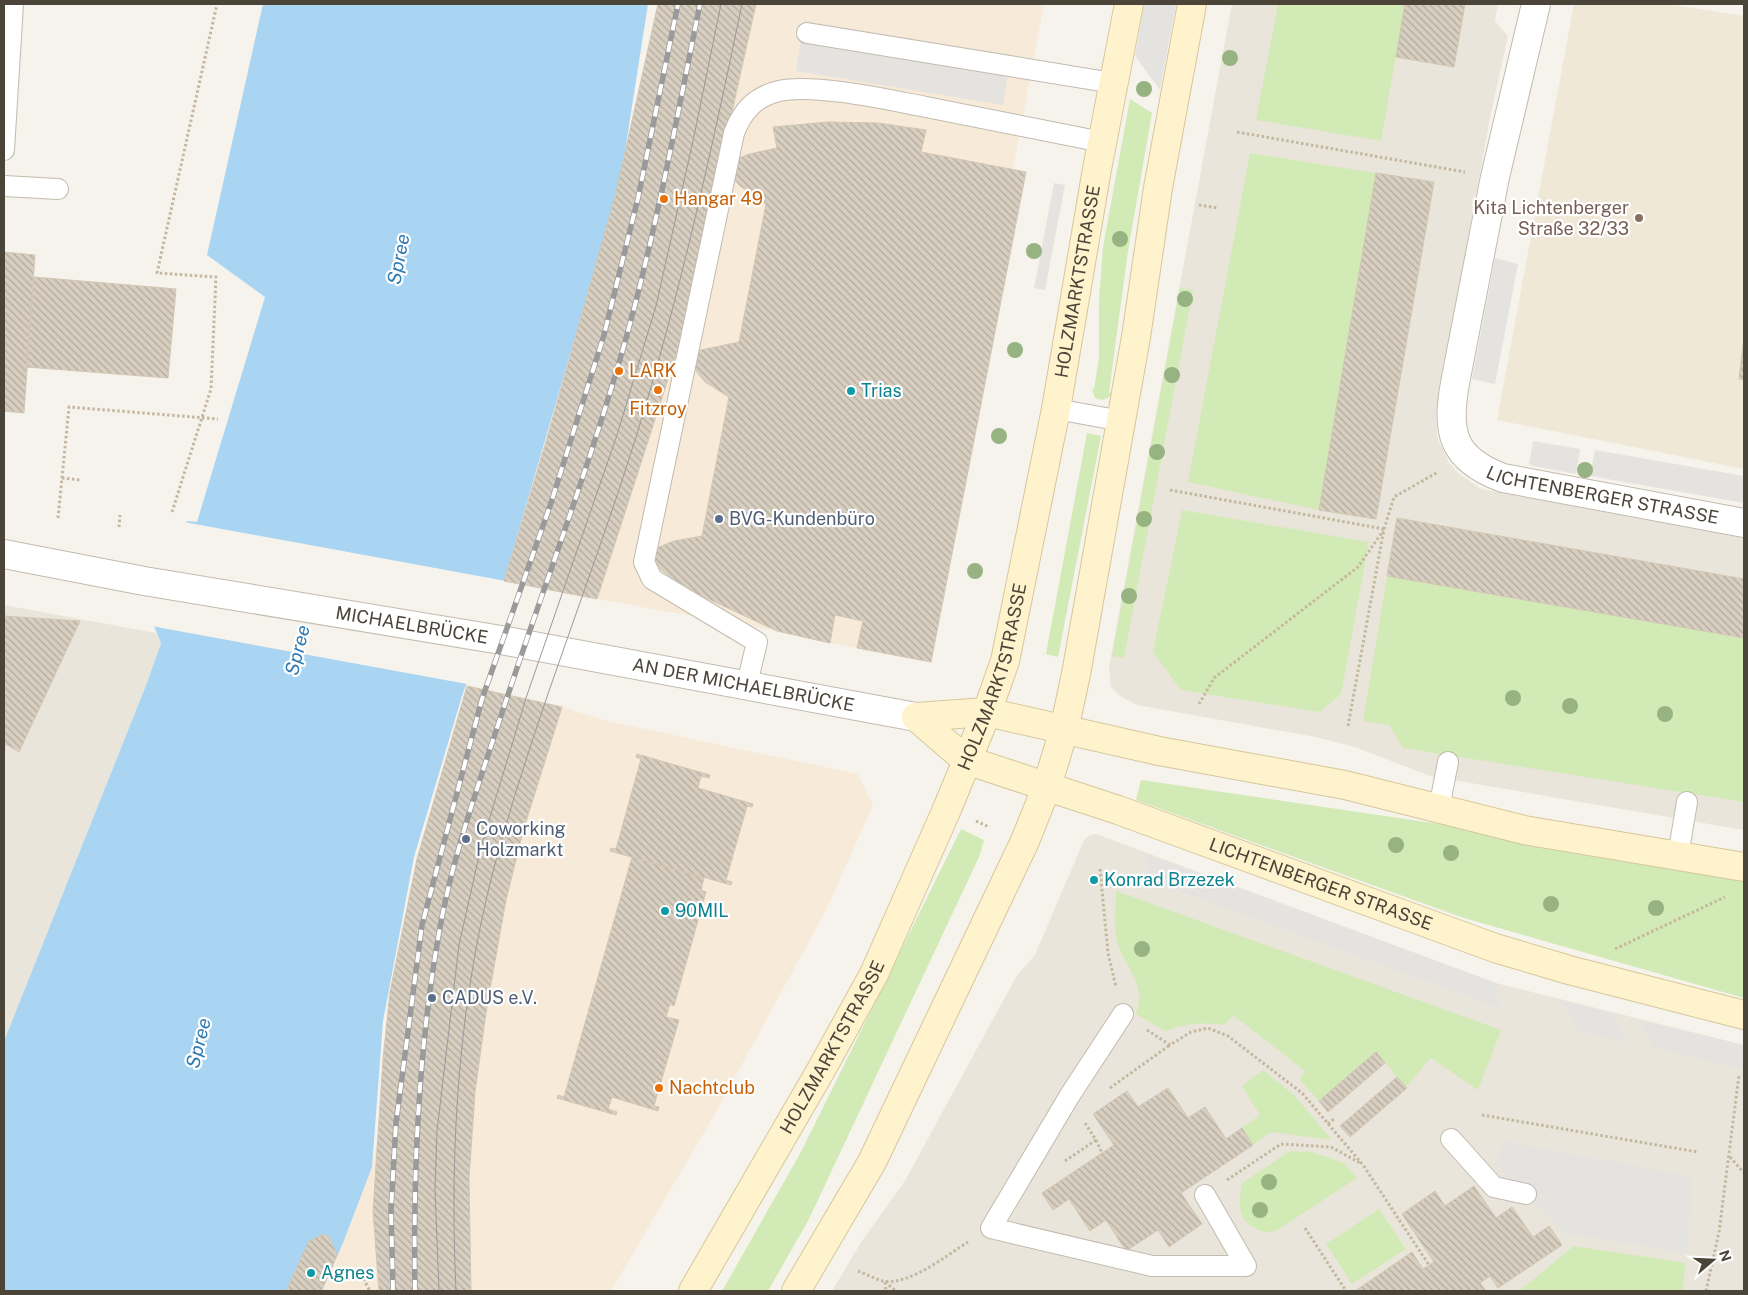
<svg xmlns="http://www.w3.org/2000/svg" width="1748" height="1295" font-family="'Public Sans',sans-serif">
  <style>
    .residential { fill: #eae5da }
    .commercial { fill: #f7ead8 }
    .education { fill: #efe8d6 }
    .green { fill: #d2eab5 }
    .parking { fill: #e5e3e0 }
    .water { fill: #a9d4f2 }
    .pier { fill: #f6f3ec }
    .building { fill: url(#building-back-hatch); stroke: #d3c7b4 }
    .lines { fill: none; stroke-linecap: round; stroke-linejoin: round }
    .service-casing { stroke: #c2bbae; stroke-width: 22 }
    .minor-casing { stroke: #c2bbae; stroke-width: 30 }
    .tertiary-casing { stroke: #c2bbae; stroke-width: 30 }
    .secondary-casing { stroke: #d6c79b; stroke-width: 30 }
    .path { stroke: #c4b79f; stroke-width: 3; stroke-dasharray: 2.5 2.5; stroke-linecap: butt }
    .service { stroke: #fff; stroke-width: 20 }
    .minor { stroke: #fff; stroke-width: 28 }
    .tertiary { stroke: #fff; stroke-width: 28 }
    .secondary { stroke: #fff3cd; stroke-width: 28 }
    .tram { stroke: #9a9a9a; stroke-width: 1 }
    .rail-casing { stroke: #9a9a9a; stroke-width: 5.5 }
    .rail { stroke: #fff; stroke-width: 4; stroke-dasharray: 11; stroke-linecap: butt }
    .tree { fill: #97b381 }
    .food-dot { fill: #e8710a; stroke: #fff; stroke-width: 2 }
    .education-dot { fill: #8d6e63; stroke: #fff; stroke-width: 2 }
    .culture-dot { fill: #0f9aa8; stroke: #fff; stroke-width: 2 }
    .service-dot { fill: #5c6f8a; stroke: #fff; stroke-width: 2 }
    .labels { text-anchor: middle; stroke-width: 4.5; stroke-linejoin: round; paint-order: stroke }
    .food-label { font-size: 18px; fill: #c56008; stroke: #fff; text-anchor: start }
    .education-label { font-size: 18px; fill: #785e54; stroke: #fff; text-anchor: end }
    .street-label { font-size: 18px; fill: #4b4439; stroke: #fff }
    .culture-label { font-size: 18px; fill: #0d838f; stroke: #fff; text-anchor: start }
    .service-label { font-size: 18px; fill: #4e5e75; stroke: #fff; text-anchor: start }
    .water-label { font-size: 19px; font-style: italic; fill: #2e7ab2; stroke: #fff }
  </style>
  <defs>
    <pattern id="building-back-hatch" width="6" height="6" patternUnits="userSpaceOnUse" patternTransform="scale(1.25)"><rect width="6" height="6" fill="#d8cfc1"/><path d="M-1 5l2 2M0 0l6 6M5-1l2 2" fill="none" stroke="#b1aa9e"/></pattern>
  </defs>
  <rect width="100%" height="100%" fill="#f6f3ec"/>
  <path class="residential" d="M1232,4H1498L1495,21L1508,36L1490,118L1436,413L1437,437L1449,463L1459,474L1481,489L1744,538V830L1430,776L1355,747L1316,737L1137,705L1120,696L1111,687L1109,667Z
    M4,605L156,633L161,643L147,683L4,1041Z
    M1096,834L1496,983L1744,1045V1291H832L860,1244L906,1179L1016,977L1035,955L1084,840L1090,835Z"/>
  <path class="commercial" d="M756,4H1044L1013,169L1026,172L931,662L830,643L777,631L597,599L682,336Z
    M467,687L562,707L607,721L858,774L873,805L826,910L716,1112L611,1291H322L343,1243L372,1167Z"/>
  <path class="education" d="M1574,4H1667L1744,16V469L1497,420Z"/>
  <path class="green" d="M1278,4H1405L1381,141L1256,120Z
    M1130,99L1152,113L1128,251L1109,392L1112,394C1107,400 1103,401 1095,398L1092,389H1094L1099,358V299L1103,247Z
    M1250,153L1376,173L1319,510L1188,482Z
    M1180,288L1193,290L1124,658L1112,656Z
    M1087,433L1101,436L1058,657L1046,654Z
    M1182,510L1369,542L1341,694L1320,712L1181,690L1153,652Z
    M1387,576L1744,638V802L1403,748L1389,725L1363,721Z
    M1141,780L1446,825L1744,876V998L1464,918L1136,800Z
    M961,829L984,840L979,857L809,1219L768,1291H722L801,1152Z
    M1116,891L1501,1030L1478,1090L1431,1058L1406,1087L1376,1052L1319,1101L1299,1079L1305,1071L1233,1015L1225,1025C1203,1022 1186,1023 1165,1031L1136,1014C1147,984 1125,968 1117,942C1113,927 1116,907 1116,891Z
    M1263,1070L1294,1095L1332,1140L1271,1132L1253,1145L1242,1128L1260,1115L1242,1086Z
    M1290,1151L1312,1152L1344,1163L1357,1178L1276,1231C1268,1233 1264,1232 1256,1229C1236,1220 1239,1202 1242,1183Z
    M1379,1209L1406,1249L1352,1284L1326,1244Z
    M1574,1246L1686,1263L1682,1291H1519Z"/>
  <path class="parking" d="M1144,4H1176L1160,90L1135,56Z
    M804,21L1011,55L1003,105L796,71Z
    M1054,183L1065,185L1045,290L1034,288Z
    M1495,258L1518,264L1495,384L1472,379Z
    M1533,441L1580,449L1576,474L1529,465Z
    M1595,450L1744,476V503L1590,476Z
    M1146,854L1496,983L1499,1008L1149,880Z
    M1561,1000L1611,1013L1629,1043L1580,1031Z
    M1638,1020L1744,1045V1070L1652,1047Z
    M1504,1141L1693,1177L1687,1253L1564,1233L1543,1210L1496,1166Z"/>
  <path class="water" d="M263,4H648L620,183L504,581L462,696L414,857L383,1021L372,1167L343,1243L322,1291H4V1041L147,683L161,643L154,626L187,521L197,522L265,297L207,255Z"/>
  <path class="pier" d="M184,522L506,581L469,686L467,684L151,626Z"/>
  <path class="building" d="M658,4H756L682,336L597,599L504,581L545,445L616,193Z
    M1405,4H1465L1454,67L1396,57Z
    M828,122L878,123L926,130L921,152L1026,172L931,662L857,648L863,621L835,615L830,643L777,631L691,591L660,569L655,561L654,554L659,547L674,541L702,536L729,397L705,382L692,366L695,353L701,350L739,342L766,204L740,186L734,179L735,160L749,154L777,148L773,127Z
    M1376,173L1434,182L1376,519L1319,510Z
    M4,252L35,255L24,413L4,411Z
    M34,277L176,289L168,378L26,367Z
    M1744,338V380L1739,379Z
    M1397,518L1744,579V638L1387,576Z
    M4,616L80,621L19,752L6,744L4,748Z
    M467,686L562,707L524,828L506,900L487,1006L475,1092L469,1178L471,1291H379L373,1211L383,1059L390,992L417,859Z
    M637,754L710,775L709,778L701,776L698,788L753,804L752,807L747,806L726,880L732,882L731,885L610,851L611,848L616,849L641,759L636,757Z
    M632,857L704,878L701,890L706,892L674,1006L670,1004L666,1017L679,1020L654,1106L659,1107L658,1111L612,1097L608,1109L617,1112L616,1115L557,1098L558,1095L564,1097Z
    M1376,1052L1385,1063L1328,1112L1319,1101Z
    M1397,1077L1407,1088L1350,1137L1340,1126Z
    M1168,1088L1188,1118L1205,1107L1226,1139L1242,1128L1253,1145L1181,1193L1202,1224L1169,1247L1158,1230L1126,1251L1106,1220L1090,1231L1069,1199L1053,1210L1042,1193L1114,1145L1093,1114L1127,1091L1138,1107Z
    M1474,1186L1496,1218L1512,1207L1533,1237L1549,1226L1562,1245L1498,1288L1490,1276L1480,1283L1486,1291H1355L1412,1252L1423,1269L1434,1262L1402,1214L1435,1191L1445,1206Z
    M324,1234L330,1238L337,1255L321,1291H286L309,1241Z"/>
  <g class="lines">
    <g class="service-casing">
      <path id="service" d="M807,33L1113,83
        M4,150L13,4
        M4,186L58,189
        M1056,409L1122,421
        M747,684L757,642L652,579L644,562L734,133C742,112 754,97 779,91C814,83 889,100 926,107C985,119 1043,130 1102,142
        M1439,808L1448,762
        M1678,856L1687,802
        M1123,1014L1070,1095L991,1228L1152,1266H1246L1205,1195
        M1451,1139L1494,1187L1526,1194"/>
    </g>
    <g class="minor-casing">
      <g id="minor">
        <path id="s1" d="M1536,4L1495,177L1455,383C1446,433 1452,459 1503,478L1744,523"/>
      </g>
    </g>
    <g class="tertiary-casing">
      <g id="tertiary">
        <path id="s2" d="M4,554L144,581L501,640L916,717"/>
      </g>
    </g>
    <g class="secondary-casing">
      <g id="secondary">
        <path id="s3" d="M916,717L966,760L1118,810L1495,948L1569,970L1744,1015"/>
        <path d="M916,717L987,712L1159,751L1345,785L1524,830L1744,867"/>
        <path id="s4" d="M693,1291L821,1070L874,974L947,809L987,712L1005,661L1056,409L1097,169L1129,4"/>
        <path d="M796,1291L872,1162L1025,841L1047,786L1064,730L1076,674L1136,337L1158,188L1192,4"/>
      </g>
    </g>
    <path class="path" d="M1237,132L1465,172
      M1199,205L1218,208
      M62,478L80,480
      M1170,490L1384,529
      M172,512L211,389L216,277L157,273L217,4
      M58,518L69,407L218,419
      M119,527L120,515
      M1199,704L1214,678L1358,567L1383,531
      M1348,726L1384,529L1394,497L1438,472
      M976,821L989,827
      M1100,869L1108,953L1116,987
      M1615,949L1725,897
      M1147,1030L1170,1045L1191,1032L1208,1028L1228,1036L1302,1093L1363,1165L1429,1265
      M1110,1088L1170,1045
      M1482,1115L1698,1152
      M1328,1124L1334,1119
      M1096,1140L1102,1153
      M1730,1157L1744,1173
      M1065,1161L1096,1140L1085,1123
      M1227,1180L1281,1144L1331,1147L1360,1163
      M1305,1228L1346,1291
      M858,1271C866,1274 875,1279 883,1281C909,1286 947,1255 968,1242
      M342,1281L350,1274L363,1278L370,1291
      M885,1282L896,1291
      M885,1282L886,1291
      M1706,1291L1719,1232L1739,1075"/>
    <use href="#service" class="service"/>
    <use href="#minor" class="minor"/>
    <use href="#tertiary" class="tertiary"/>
    <use href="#secondary" class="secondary"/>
    <path class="tram" d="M439,1291L435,1190L437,1131L459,945L481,847L526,698L617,435L656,306L693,141L721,4
      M456,1291C449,1143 459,992 499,849C538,709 593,575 636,437C680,295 712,149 742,4"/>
    <g class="rail-casing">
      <path id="rail" d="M393,1291L391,1210L396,1123L422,925L482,699L551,503L604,335L638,198L678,4
        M415,1291C413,1171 418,1051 439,933C451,863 475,795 497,728C539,599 588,472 625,342C656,231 677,117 700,4"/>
    </g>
    <use href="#rail" class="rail"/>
  </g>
  <g class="tree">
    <circle cx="1230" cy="58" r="8"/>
    <circle cx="1144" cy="89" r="8"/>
    <circle cx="1120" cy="239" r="8"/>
    <circle cx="1034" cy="251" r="8"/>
    <circle cx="1185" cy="299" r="8"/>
    <circle cx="1015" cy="350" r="8"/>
    <circle cx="1172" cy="375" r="8"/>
    <circle cx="999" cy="436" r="8"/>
    <circle cx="1157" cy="452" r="8"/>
    <circle cx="1585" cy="470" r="8"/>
    <circle cx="1144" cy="519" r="8"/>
    <circle cx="975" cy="571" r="8"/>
    <circle cx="1129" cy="596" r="8"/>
    <circle cx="1513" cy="698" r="8"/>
    <circle cx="1570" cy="706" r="8"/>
    <circle cx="1665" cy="714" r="8"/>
    <circle cx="1396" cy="845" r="8"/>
    <circle cx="1451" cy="853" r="8"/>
    <circle cx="1551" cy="904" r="8"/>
    <circle cx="1656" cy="908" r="8"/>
    <circle cx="1142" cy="949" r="8"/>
    <circle cx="1269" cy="1182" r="8"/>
    <circle cx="1260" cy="1210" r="8"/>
  </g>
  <g class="food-dot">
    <circle cx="664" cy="199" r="5"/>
    <circle cx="619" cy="371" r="5"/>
    <circle cx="658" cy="390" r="5"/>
    <circle cx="659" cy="1088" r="5"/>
  </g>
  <circle class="education-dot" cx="1639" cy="218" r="5"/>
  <g class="culture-dot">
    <circle cx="851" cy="391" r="5"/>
    <circle cx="1094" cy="880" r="5"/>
    <circle cx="665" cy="911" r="5"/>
    <circle cx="311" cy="1273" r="5"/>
  </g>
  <g class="service-dot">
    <circle cx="719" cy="519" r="5"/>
    <circle cx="466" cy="839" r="5"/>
    <circle cx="432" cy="998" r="5"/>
  </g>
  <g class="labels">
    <g class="food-label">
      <text x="674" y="205">Hangar 49</text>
      <text x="629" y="377">LARK</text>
      <text x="658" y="415" text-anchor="middle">Fitzroy</text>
      <text x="669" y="1094">Nachtclub</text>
    </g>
    <g class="education-label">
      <text x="1629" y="214">Kita Lichtenberger<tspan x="1629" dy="21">Straße 32/33</tspan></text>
    </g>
    <g class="street-label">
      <text dy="6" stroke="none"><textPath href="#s4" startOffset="1091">HOLZMARKTSTRASSE</textPath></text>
      <text dy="6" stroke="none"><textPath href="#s1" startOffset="609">LICHTENBERGER STRASSE</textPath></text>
      <text dy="6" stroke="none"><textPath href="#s2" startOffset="414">MICHAELBRÜCKE</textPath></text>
      <text dy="6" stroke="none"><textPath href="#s4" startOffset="686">HOLZMARKTSTRASSE</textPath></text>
      <text dy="6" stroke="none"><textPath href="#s2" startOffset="751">AN DER MICHAELBRÜCKE</textPath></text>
      <text dy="6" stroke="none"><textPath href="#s3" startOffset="442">LICHTENBERGER STRASSE</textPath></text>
      <text dy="6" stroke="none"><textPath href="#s4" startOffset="281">HOLZMARKTSTRASSE</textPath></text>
    </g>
    <g class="culture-label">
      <text x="861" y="397">Trias</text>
      <text x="1104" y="886">Konrad Brzezek</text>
      <text x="675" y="917">90MIL</text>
      <text x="321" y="1279">Agnes</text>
    </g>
    <g class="service-label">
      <text x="729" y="525">BVG-Kundenbüro</text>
      <text x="476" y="835">Coworking<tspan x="476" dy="21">Holzmarkt</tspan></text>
      <text x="442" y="1004">CADUS e.V.</text>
    </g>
    <g class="water-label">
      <text transform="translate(398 259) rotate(-79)" y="7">Spree</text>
      <text transform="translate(297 650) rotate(-76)" y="7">Spree</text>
      <text transform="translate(198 1043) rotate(-76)" y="7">Spree</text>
    </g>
  </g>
  <rect width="1748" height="1295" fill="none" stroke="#4b4439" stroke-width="10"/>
  <g transform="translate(1713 1260) rotate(71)" stroke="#ffffff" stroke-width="4" paint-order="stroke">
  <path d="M0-4L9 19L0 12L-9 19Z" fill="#4b4439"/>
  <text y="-8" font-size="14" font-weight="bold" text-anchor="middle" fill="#4b4439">N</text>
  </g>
</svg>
